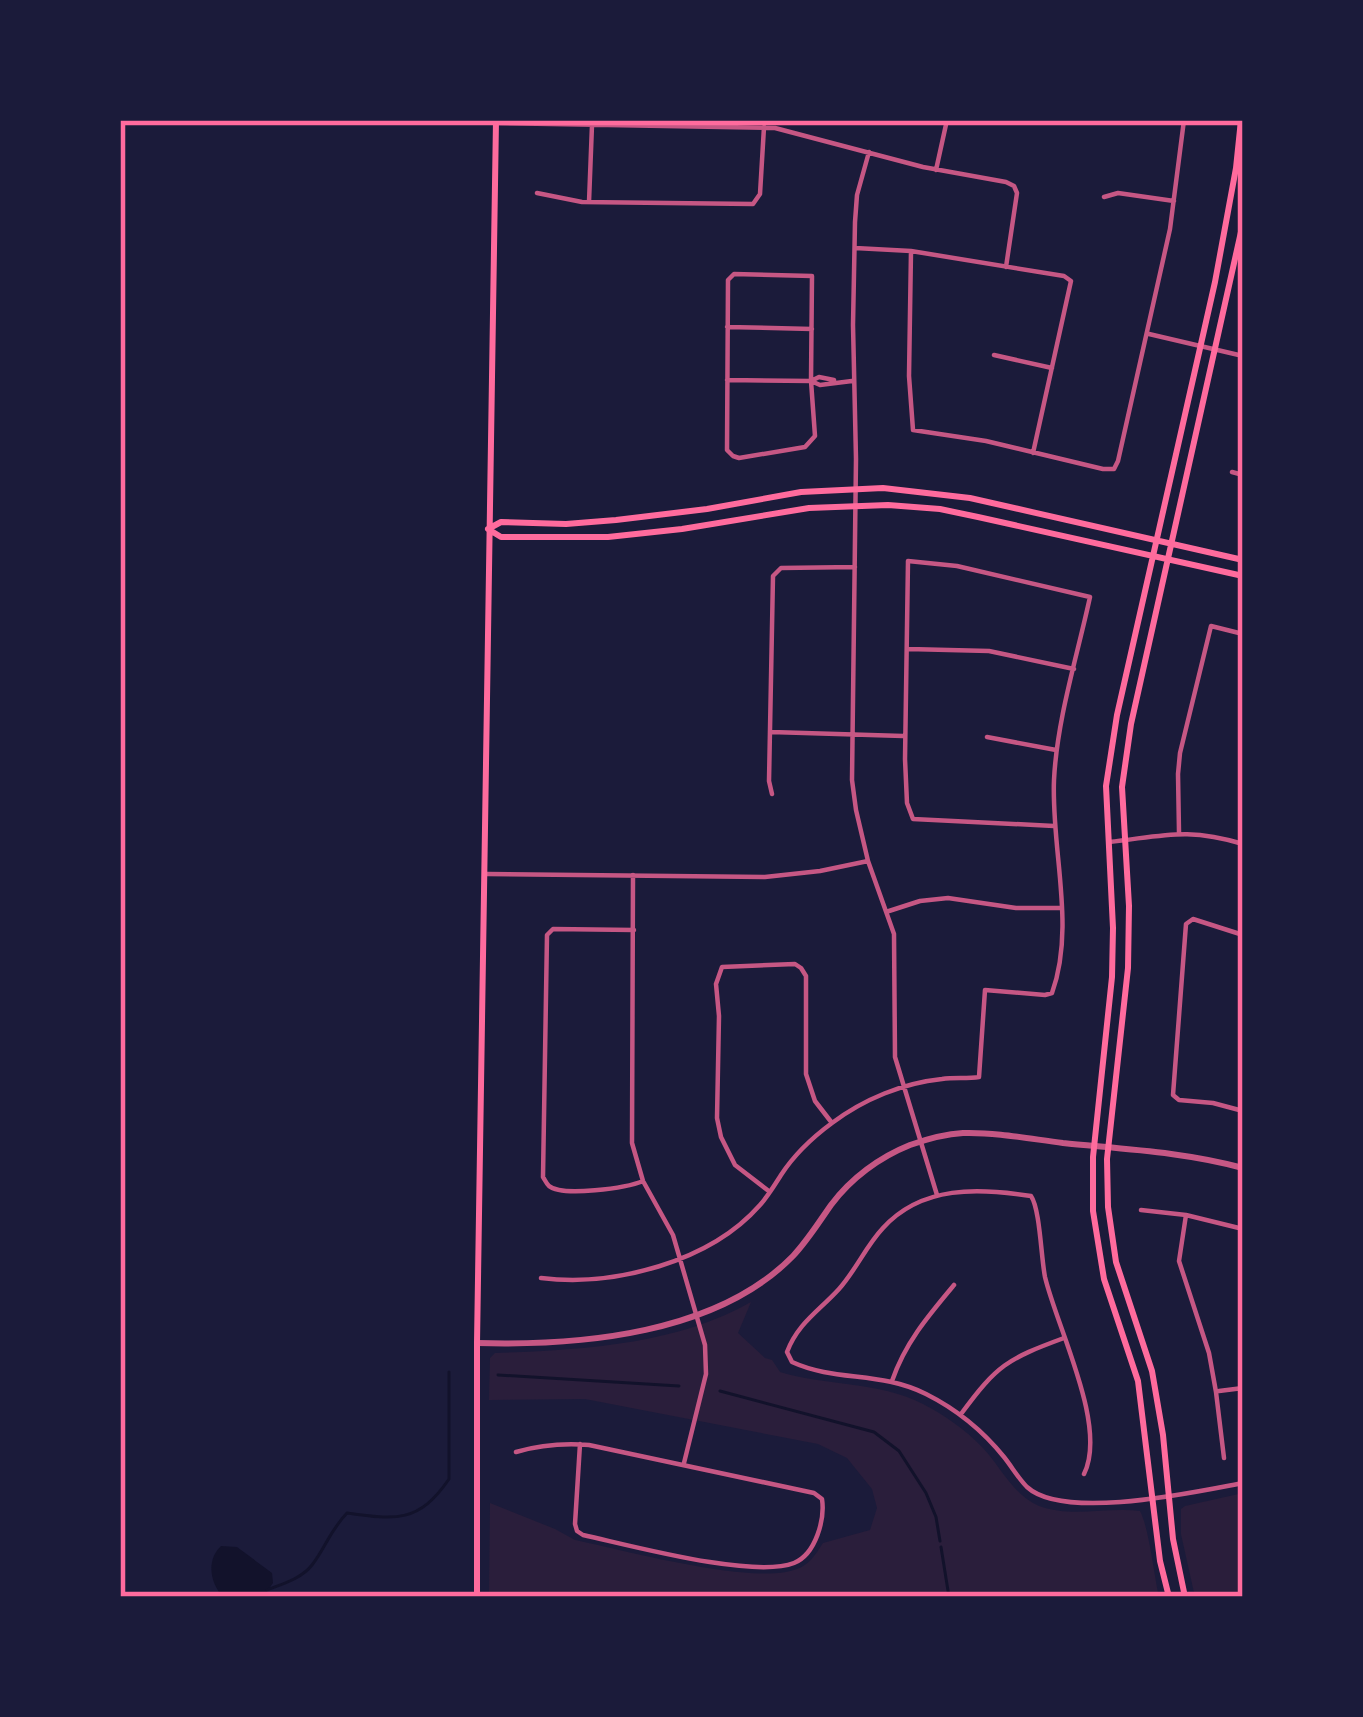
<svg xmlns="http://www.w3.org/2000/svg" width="1363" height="1717" font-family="Manrope,sans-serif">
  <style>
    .green { fill: #2a1e3b }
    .water { fill: #12122b }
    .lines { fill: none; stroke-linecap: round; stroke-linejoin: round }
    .stream { stroke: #12122b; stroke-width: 3 }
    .minor { stroke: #c65784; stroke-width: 4.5 }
    .tertiary { stroke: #c65784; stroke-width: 6 }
    .secondary { stroke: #ff6b9d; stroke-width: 6 }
    .neatline { fill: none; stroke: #ff6b9d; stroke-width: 4.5 }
  </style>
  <rect width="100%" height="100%" fill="#1b1b3a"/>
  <path class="green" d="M751,1302L738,1333L765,1358L772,1360L780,1372C826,1386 878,1381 923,1404C944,1415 965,1429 982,1447C1001,1467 1013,1495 1039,1506C1071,1518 1107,1507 1140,1511C1149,1528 1154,1575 1159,1597H489L490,1503L555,1529L575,1540C623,1550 755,1586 797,1569C809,1565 816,1554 823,1543L870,1530L877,1508L872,1489L847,1458L818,1444L585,1399L489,1400L490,1358L495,1353C580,1350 676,1345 751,1302Z
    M1243,1493V1597H1195L1181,1534V1509L1185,1506Z"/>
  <path class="water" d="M221,1546L237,1547L272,1573L273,1583L263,1597H223C210,1583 206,1560 221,1546Z"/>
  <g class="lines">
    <path class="stream" d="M498,1375L679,1386
      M720,1391L874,1432L899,1451L926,1493L936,1517L940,1541
      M941,1547L949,1597
      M267,1590C282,1584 301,1579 312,1565C326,1547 329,1532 347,1513C396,1520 419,1523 449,1479V1372"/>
    <path class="minor" d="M497,123L775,128L923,167L1006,182L1014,186L1017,193L1006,267
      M869,152L857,195L855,222L853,325L856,459L852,780L856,810L868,861L894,934L895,1057L937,1195
      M936,170L947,120
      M537,193L582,202L753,204L760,194L764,127
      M1104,197L1118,193L1174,201
      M589,202L592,125
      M855,248L911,251L1064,276L1071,281L1033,453
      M911,251L909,376L913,430L986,441L1103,469H1114L1118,461L1170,229L1184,120
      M734,274L812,276L811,381L815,436L805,447L739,458L733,456L727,450L728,280Z
      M727,327L812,329
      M1149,334L1243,356
      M994,355L1052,368
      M727,380L811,381L820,385L852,381
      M811,381L819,377L834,380
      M1232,472L1243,475
      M908,649L989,651L1074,669
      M771,732L903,736
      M987,737L1056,750
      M772,794L769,781L773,576L781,568L855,567
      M1179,832L1178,774L1180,753L1211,626L1243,634
      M1109,842C1164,836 1187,827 1243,844
      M487,874L765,877L820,871L868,861
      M633,875L632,1143L643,1181L673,1235L705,1345L706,1374L684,1463
      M889,911L920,901L948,898L1016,908H1061
      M634,930L553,929L547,935L543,1177C545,1180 546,1183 549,1186C562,1197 627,1188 643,1181
      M1243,935L1193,919L1186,924L1173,1095L1179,1100L1213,1103L1243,1111
      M770,1192L735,1165L721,1137L717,1118L719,1016L716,984L722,967L795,964L801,968L806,976V1074L815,1101L832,1123
      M1141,1210L1186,1215L1243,1229
      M1186,1215L1179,1261L1209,1353L1216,1392L1224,1458
      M541,1278C614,1287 710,1262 760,1205C768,1196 774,1186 781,1175C794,1155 813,1137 832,1123C864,1099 903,1083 942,1079C954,1077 967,1079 979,1077L985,990L1045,995L1052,993C1076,926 1051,850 1054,780C1057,719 1077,657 1090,597L957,566L908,561L905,759L907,803L913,819L1054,826
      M892,1381C905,1343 928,1316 954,1285
      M1219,1391L1243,1388
      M961,1414C997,1365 1007,1359 1064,1338
      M516,1452C540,1445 564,1443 589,1445L814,1493L822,1499C825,1519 816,1554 794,1563C753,1579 629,1545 583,1535L577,1531L575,1524L580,1444
      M1084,1474C1108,1426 1057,1328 1045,1277C1041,1257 1040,1209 1031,1196C979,1188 922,1185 883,1228C866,1246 856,1270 839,1289C819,1311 798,1323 787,1352L792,1362C836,1382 880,1371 926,1394C956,1409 983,1431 1004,1457C1012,1467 1018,1478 1027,1487C1064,1521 1195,1492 1243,1483"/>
    <path class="tertiary" d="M477,1343C581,1346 717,1334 793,1256C808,1240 819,1222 831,1205C851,1178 880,1157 910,1145C927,1139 946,1134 963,1133C996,1132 1031,1139 1063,1143C1123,1149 1185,1152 1243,1168"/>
    <path class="secondary" d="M488,529L501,537H608L682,529L809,508L888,505L940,509L978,517L1243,576
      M488,529L501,522L566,524L616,520L707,509L801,492L883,488L970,498L1243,560
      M477,1597V1343L496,120
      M1169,1597L1160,1561L1138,1381L1104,1279L1093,1211V1157L1112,977L1113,928L1106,786L1117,715L1215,282L1236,168L1241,120
      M1185,1597L1173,1539L1163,1435L1152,1371L1116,1262L1108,1207L1107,1159L1128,968L1129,906L1122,787L1131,724L1243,223"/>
  </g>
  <rect width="1363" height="1717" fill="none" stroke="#1b1b3a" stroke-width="246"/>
  <rect x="123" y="123" width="1117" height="1471" class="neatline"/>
</svg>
